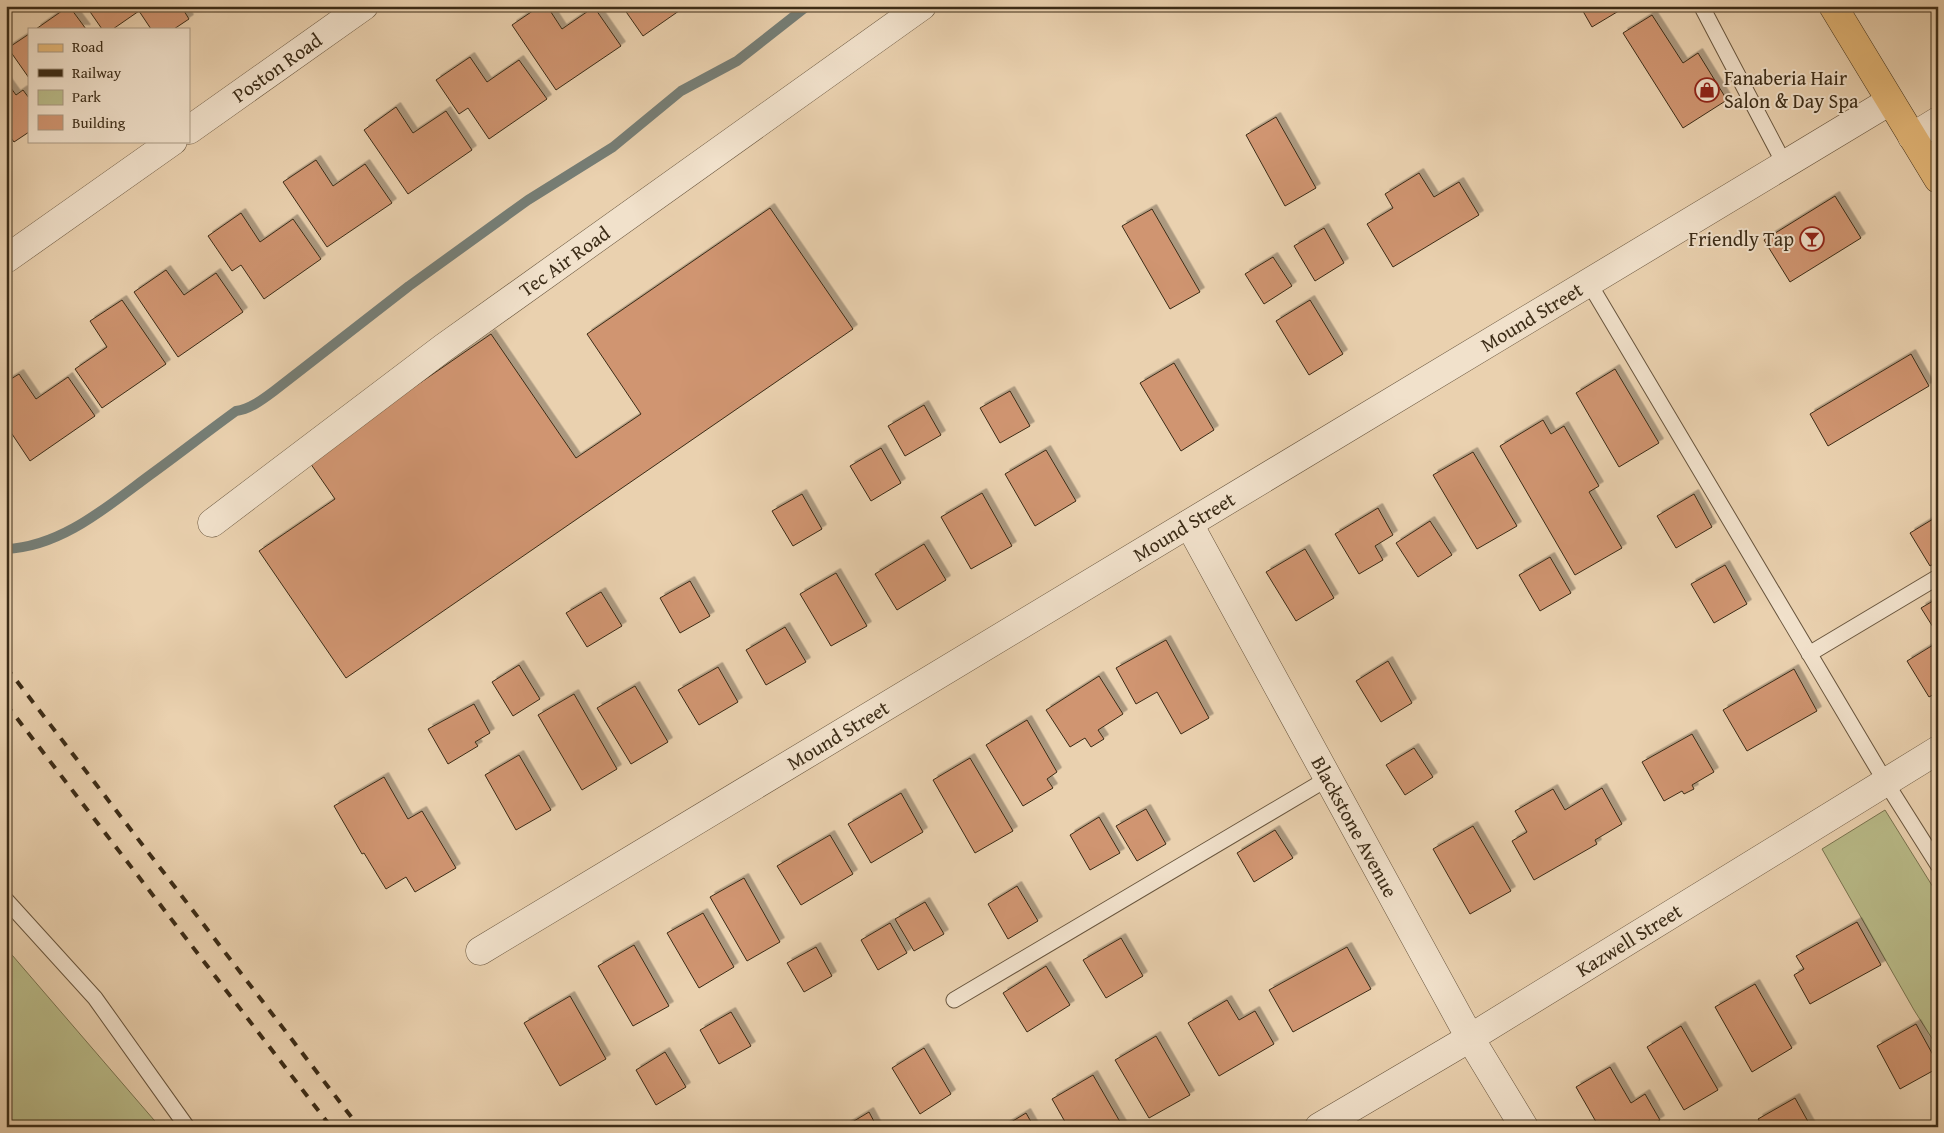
<svg xmlns="http://www.w3.org/2000/svg" width="1944" height="1133" font-family="'Gentium Book Plus',serif">
  <style>
    .green { fill: #b9bb89; stroke: #7a7450 }
    .lines { fill: none; stroke-linecap: round; stroke-linejoin: round }
    .stream { stroke: #767e76; stroke-width: 10 }
    .building { fill: #d09571; stroke: #3c2c17; filter: url(#shadow) }
    .lane-casing { stroke: #68553d; stroke-width: 17 }
    .street-casing { stroke: #68553d; stroke-width: 29 }
    .primary-casing { stroke: #3c2c17; stroke-width: 29 }
    .lane { stroke: #f1e1cb; stroke-width: 15 }
    .street { stroke: #f1e1cb; stroke-width: 28 }
    .primary { stroke: #e5b878; stroke-width: 28 }
    .rail { stroke: #3c2c17; stroke-width: 4; stroke-dasharray: 9 9; stroke-linecap: butt }
    .labels { text-anchor: middle; stroke-width: 4; stroke-linejoin: round; paint-order: stroke }
    .street-label { font-size: 20px; fill: #3c2c17; stroke: #f1e1cb }
    .poi-label { font-size: 20px; fill: #3c2c17; stroke: #f1e1cb; text-anchor: start }
  </style>
  <defs>
    <filter id="shadow"><feDropShadow dx="4.5" dy="-4.5" stdDeviation="0" flood-color="#0004"/></filter>
  </defs>
  <rect width="100%" height="100%" fill="#ead1af"/>
  <filter id="stains"><feTurbulence type="fractalNoise" baseFrequency=".004" numOctaves="4"/><feColorMatrix values="0 0 0 0 .2 0 0 0 0 .09 0 0 0 0 .02 0 0 0 .5 -.17"/></filter>
  <radialGradient id="worn" r=".72"><stop offset=".6" stop-color="#630" stop-opacity="0"/><stop offset="1" stop-color="#630" stop-opacity=".3"/></radialGradient>
  <path class="green" d="M1885,810L1938,895V1048L1914,1010L1822,849Z
    M6,948L160,1127H6Z"/>
  <g class="lines">
    <path class="stream" d="M6,549C61,547 108,506 150,475C179,454 207,432 236,411C250,409 262,400 274,391L409,286L528,200L613,147L681,91L737,61L807,6"/>
  </g>
  <path class="building" d="M69,6L86,29H36Z
    M86,6H181L189,19L174,29H151L139,11L113,29H102Z
    M540,6H547L562,29L594,7L621,46L556,90L512,25Z
    M622,6H686L643,36Z
    M1580,6H1627L1592,27Z
    M1652,15L1683,63L1698,53L1727,100L1683,128L1623,33Z
    M29,34V78L8,48Z
    M470,57L487,82L519,60L547,99L489,139L468,108L459,114L436,80Z
    M6,81L16,95L23,90L29,98V132L14,142L6,131Z
    M396,107L413,133L446,111L472,150L408,194L364,130Z
    M1276,117L1316,188L1285,206L1246,135Z
    M316,160L333,186L365,164L392,203L327,247L283,182Z
    M1419,173L1434,197L1459,182L1479,215L1393,267L1367,224L1393,208L1385,194Z
    M1835,196L1861,238L1790,282L1764,240Z
    M770,208L853,329L346,678L259,551L335,499L308,460L491,334L576,458L641,414L587,334Z
    M1152,209L1200,292L1170,309L1122,226Z
    M241,213L260,242L293,219L321,259L264,299L241,265L232,271L208,236Z
    M1324,228L1344,263L1315,281L1294,246Z
    M1273,257L1292,286L1264,304L1245,274Z
    M166,270L184,295L216,273L243,312L178,357L134,292Z
    M122,300L166,364L102,408L75,369L107,347L90,321Z
    M1310,300L1343,354L1309,375L1276,321Z
    M1911,354L1929,386L1828,446L1810,414Z
    M1174,363L1214,430L1181,451L1140,383Z
    M1615,369L1659,443L1619,467L1576,393Z
    M19,374L36,399L68,377L95,416L30,461L6,425V382Z
    M1010,391L1030,426L1000,443L980,408Z
    M924,405L941,435L905,456L888,426Z
    M1543,420L1551,434L1564,426L1599,486L1589,492L1622,548L1575,575L1500,446Z
    M881,448L901,483L871,501L850,466Z
    M1046,450L1076,501L1035,526L1005,474Z
    M1473,452L1517,526L1477,549L1433,475Z
    M982,493L1012,546L971,569L941,517Z
    M802,494L822,529L793,546L772,511Z
    M1694,494L1712,527L1676,548L1657,516Z
    M1378,508L1393,535L1375,546L1383,560L1359,574L1335,534Z
    M1938,516V561L1930,566L1910,533Z
    M1430,521L1452,555L1418,577L1396,543Z
    M924,544L946,580L897,610L875,574Z
    M1305,549L1334,598L1296,621L1266,572Z
    M1550,557L1571,593L1540,611L1519,575Z
    M1725,565L1747,604L1714,623L1691,584Z
    M836,573L867,626L831,646L800,594Z
    M690,581L710,616L680,633L660,598Z
    M601,592L622,626L587,647L566,613Z
    M1938,598V635L1921,608Z
    M785,627L806,662L766,685L746,650Z
    M1166,640L1209,718L1181,734L1157,692L1136,704L1116,668Z
    M1938,642V692L1929,697L1907,661Z
    M1388,661L1412,703L1381,722L1356,681Z
    M519,665L540,699L513,716L492,682Z
    M718,667L738,702L699,725L678,690Z
    M1794,669L1817,711L1747,751L1723,710Z
    M1099,676L1123,714L1098,730L1104,739L1091,747L1085,738L1070,747L1046,710Z
    M635,686L668,742L631,764L597,708Z
    M574,694L617,769L582,790L538,715Z
    M474,704L490,733L475,742L478,746L448,764L428,729Z
    M1027,720L1057,772L1047,779L1053,788L1023,806L986,745Z
    M1692,734L1714,772L1692,785L1694,789L1684,794L1682,791L1664,801L1642,762Z
    M1414,748L1433,777L1405,795L1386,765Z
    M519,755L551,810L516,830L485,775Z
    M970,758L1013,831L975,853L933,780Z
    M384,777L408,819L422,811L456,868L415,892L406,877L386,889L364,853L362,854L334,806Z
    M1602,788L1622,824L1595,840L1597,844L1534,880L1512,841L1527,832L1515,811L1553,789L1565,810Z
    M901,793L923,832L871,863L848,824Z
    M1146,809L1166,844L1137,861L1116,826Z
    M1099,817L1120,853L1090,870L1070,835Z
    M1473,826L1511,891L1470,914L1433,849Z
    M1275,830L1293,858L1254,882L1237,853Z
    M830,835L853,874L801,905L777,866Z
    M744,878L780,942L747,961L710,897Z
    M1017,886L1038,921L1008,939L988,904Z
    M925,902L944,934L914,951L895,919Z
    M703,913L734,967L699,988L667,933Z
    M1857,922L1881,965L1810,1004L1794,975L1804,969L1796,956Z
    M890,923L907,953L878,970L861,940Z
    M1121,938L1143,976L1106,998L1083,960Z
    M634,945L669,1006L633,1026L598,966Z
    M816,947L832,976L804,992L787,963Z
    M1347,947L1371,989L1293,1032L1269,990Z
    M1046,966L1070,1005L1027,1032L1003,993Z
    M1755,984L1792,1048L1752,1072L1715,1007Z
    M570,996L606,1059L560,1086L524,1023Z
    M1227,1000L1239,1020L1255,1011L1274,1044L1219,1076L1188,1023Z
    M731,1012L751,1046L719,1064L700,1030Z
    M1916,1024L1938,1064V1068L1900,1089L1877,1046Z
    M1681,1026L1718,1090L1684,1110L1647,1047Z
    M1156,1036L1190,1095L1149,1118L1115,1060Z
    M924,1048L951,1094L920,1114L892,1068Z
    M665,1052L686,1087L656,1105L636,1070Z
    M1610,1067L1631,1103L1645,1094L1660,1120L1649,1127H1599L1576,1087Z
    M1093,1075L1123,1127H1068L1052,1099Z
    M1795,1098L1811,1127H1763L1758,1119Z
    M869,1112L877,1127H844Z
    M1026,1113L1034,1127H1003Z"/>
  <g class="lines">
    <g class="lane-casing">
      <path id="lane" d="M1707,6L1703,9L1785,165
        M1589,283L1885,781L1938,865
        M1809,654L1938,577
        M6,900L95,998L187,1127
        M954,1000L1327,779"/>
    </g>
    <g class="street-casing">
      <g id="street">
        <path id="s1" d="M189,130L364,6"/>
        <path d="M1912,137L1938,121"/>
        <path d="M6,259L173,141"/>
        <path id="s2" d="M212,523L443,348L922,6"/>
        <path id="s3" d="M1189,524L1470,1038L1524,1127"/>
        <path id="s4" d="M480,951L1890,101"/>
        <path id="s5" d="M1319,1127L1470,1038L1938,750"/>
      </g>
    </g>
    <g class="primary-casing">
      <path id="primary" d="M1833,6L1938,179"/>
    </g>
    <use href="#lane" class="lane"/>
    <use href="#street" class="street"/>
    <use href="#primary" class="primary"/>
    <path class="rail" d="M6,667L359,1127
      M6,704L331,1127"/>
  </g>
  <defs>
    <g id="shop-ring" transform="scale(1.25)"><circle r="9.5" fill="#f1e1cb" stroke="#8f2418" stroke-width="1.5"/><path d="M-5-2.5h2.3a2.7 3.5 0 0 1 5.4 0H5L5.5 6h-11ZM-1.5-2.5h3a1.5 2.3 0 0 0-3 0Z" fill="#8f2418"/></g>
    <g id="bar-ring" transform="scale(1.25)"><circle r="9.5" fill="#f1e1cb" stroke="#8f2418" stroke-width="1.5"/><path d="M-6-5H6L.8 .8V4.5H3.5V6h-7V4.5H-.8V.8Z" fill="#8f2418"/></g>
  </defs>
  <g fill-rule="evenodd">
    <use href="#shop-ring" x="1707" y="90"/>
    <use href="#bar-ring" x="1812" y="239"/>
  </g>
  <g class="labels">
    <g class="street-label">
      <text dy="7" stroke="none"><textPath href="#s1" startOffset="108">Poston Road</textPath></text>
      <text dy="7" stroke="none"><textPath href="#s2" startOffset="439">Tec Air Road</textPath></text>
      <text dy="7" stroke="none"><textPath href="#s4" startOffset="1228">Mound Street</textPath></text>
      <text dy="7" stroke="none"><textPath href="#s4" startOffset="822">Mound Street</textPath></text>
      <text dy="7" stroke="none"><textPath href="#s4" startOffset="418">Mound Street</textPath></text>
      <text dy="7" stroke="none"><textPath href="#s3" startOffset="345">Blackstone Avenue</textPath></text>
      <text dy="7" stroke="none"><textPath href="#s5" startOffset="362">Kazwell Street</textPath></text>
    </g>
    <g class="poi-label">
      <text x="1724" y="85">Fanaberia Hair<tspan x="1724" dy="23">Salon &amp; Day Spa</tspan></text>
      <text x="1794" y="246" text-anchor="end">Friendly Tap</text>
    </g>
  </g>
  <rect width="1944" height="1133" fill="none" stroke="#ead1af" stroke-width="25"/>
  <rect x="8" y="8" width="1929" height="1118" fill="none" stroke="#3c2c17" stroke-width="2.5"/>
  <rect x="12" y="12" width="1919" height="1108" fill="none" stroke="#3c2c17"/>
  <rect x="28" y="28" width="162" height="115" fill="#f1e1cb" stroke="#a99983"/>
  <rect x="38" y="44" width="25" height="8" fill="#e5b878" stroke="#a99983"/>
  <text x="72" y="52" font-size="15" fill="#3c2c17">Road</text>
  <rect x="38" y="69" width="25" height="8" fill="#3c2c17" stroke="#a99983"/>
  <text x="72" y="78" font-size="15" fill="#3c2c17">Railway</text>
  <rect x="38" y="90" width="25" height="15" fill="#b9bb89" stroke="#a99983"/>
  <text x="72" y="102" font-size="15" fill="#3c2c17">Park</text>
  <rect x="38" y="115" width="25" height="15" fill="#d09571" stroke="#a99983"/>
  <text x="72" y="128" font-size="15" fill="#3c2c17">Building</text>
  <rect width="100%" height="100%" filter="url(#stains)"/>
  <rect width="100%" height="100%" fill="url(#worn)"/>
</svg>
